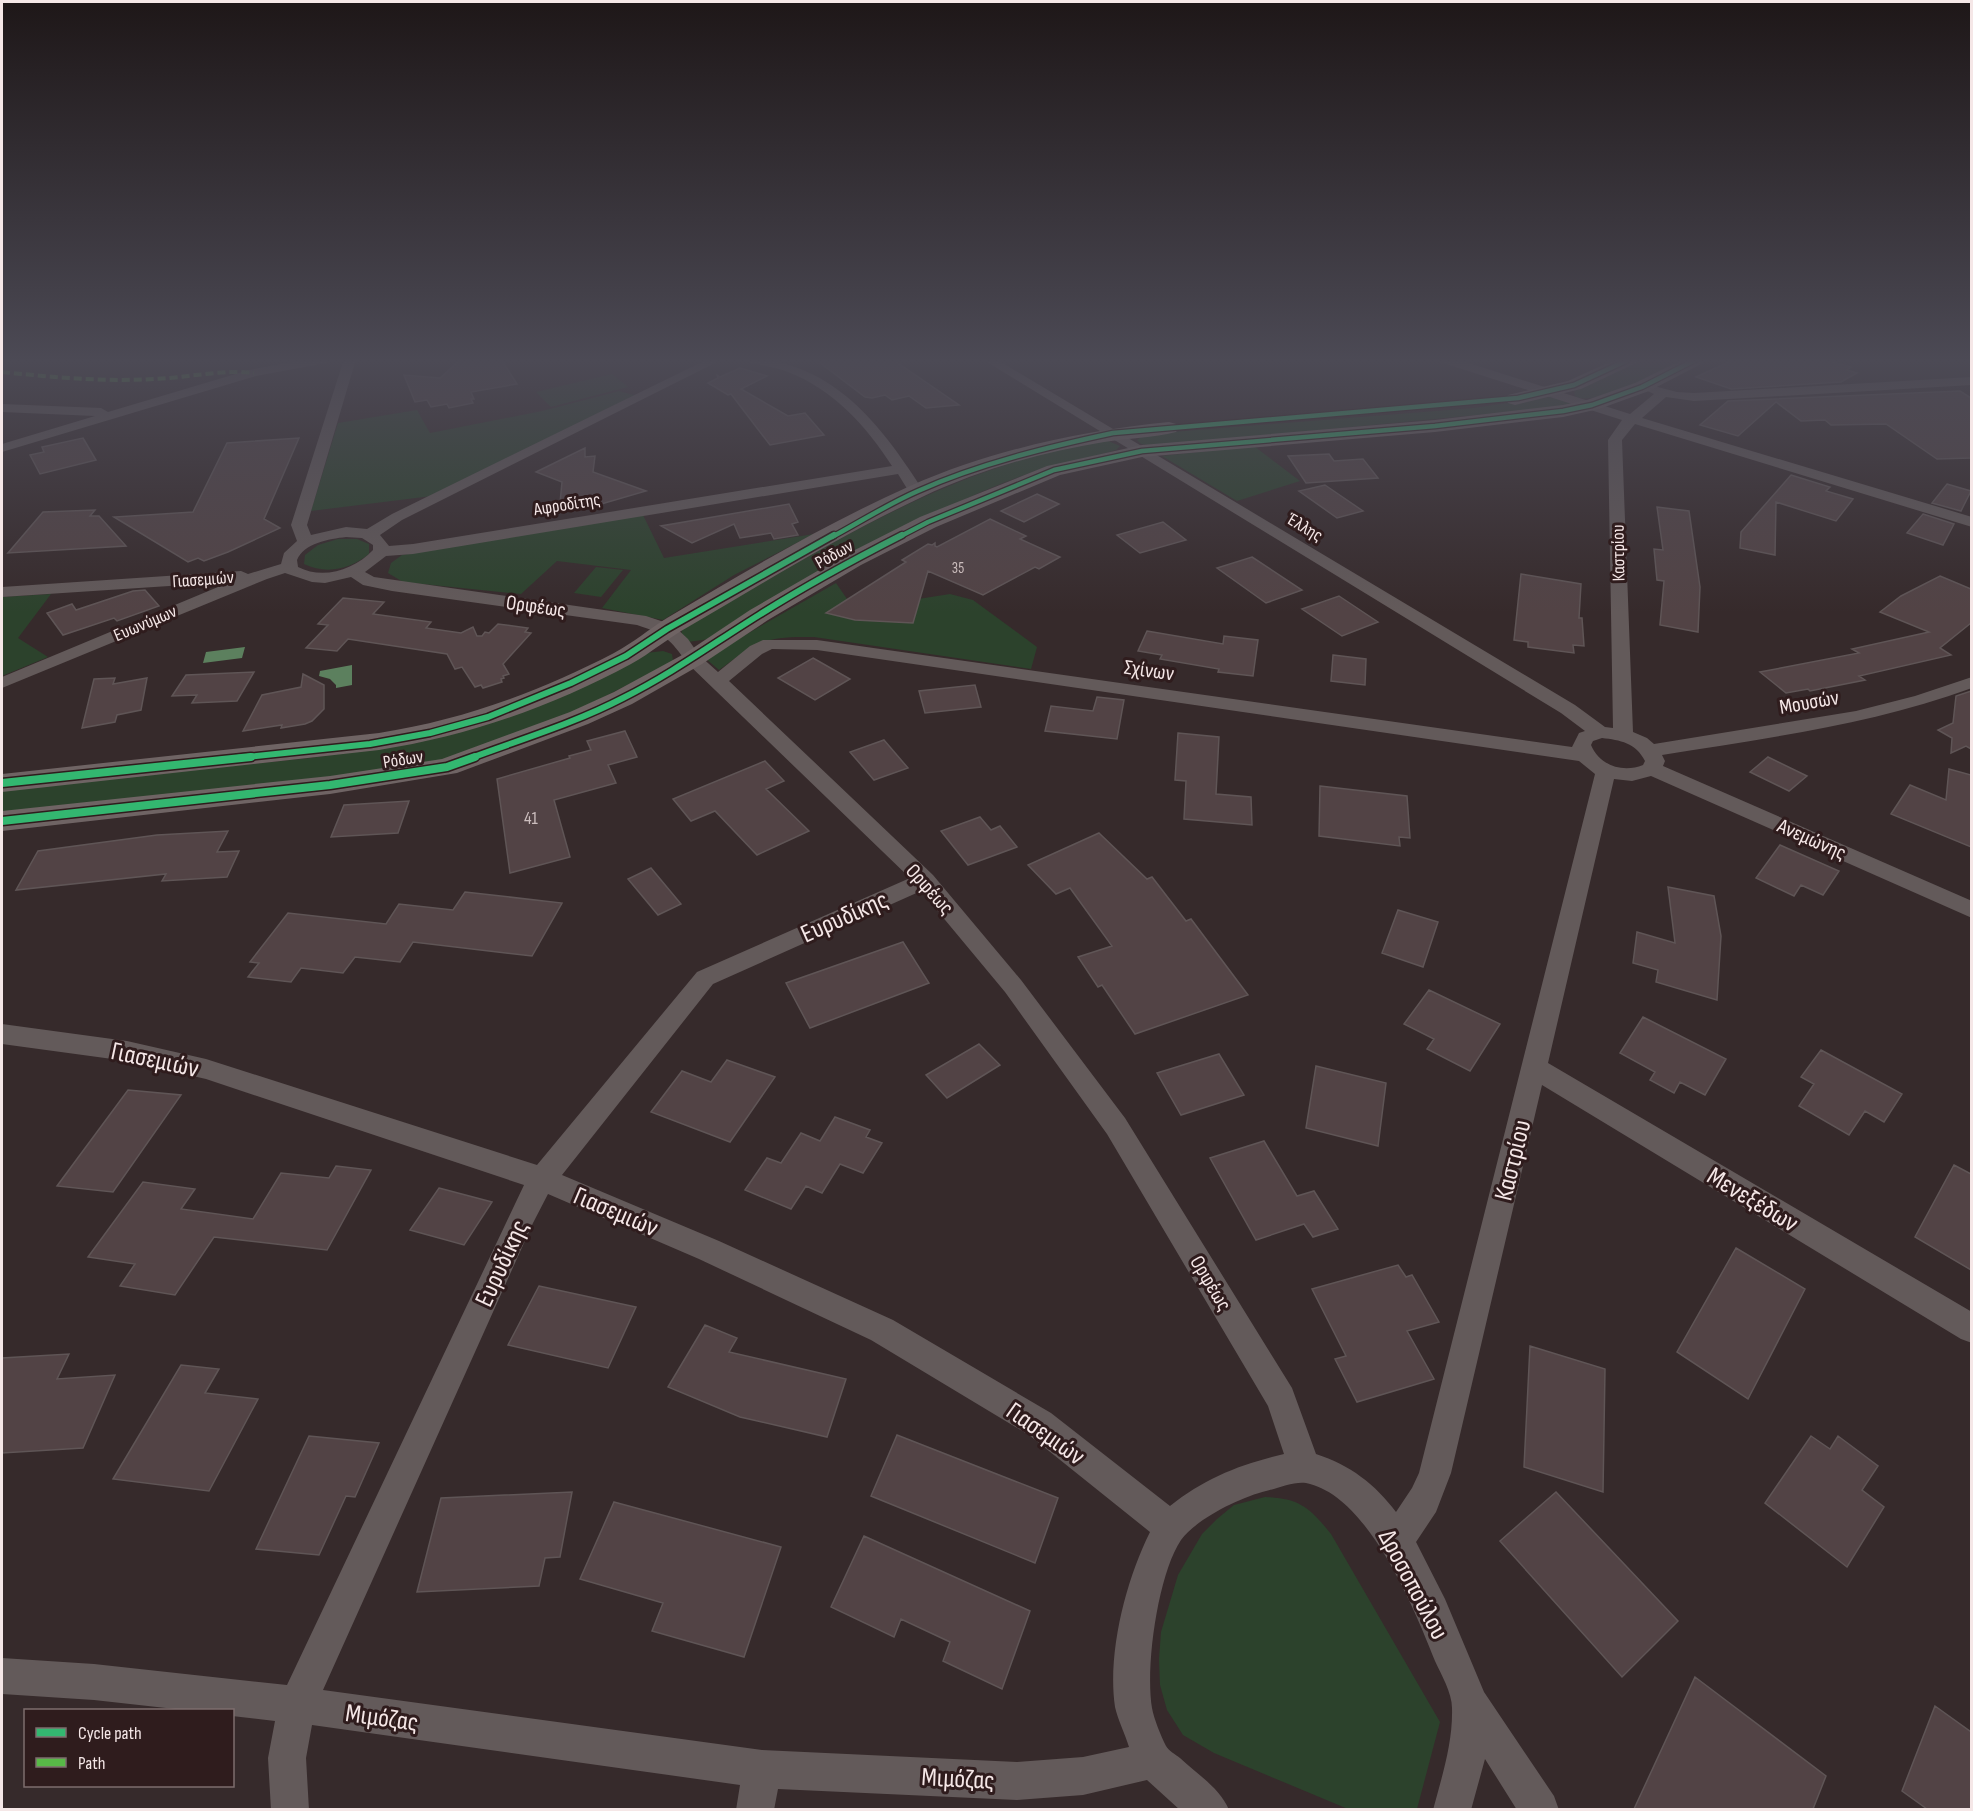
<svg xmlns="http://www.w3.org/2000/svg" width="1973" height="1811" font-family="'Sofia Sans Condensed',sans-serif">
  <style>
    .green { fill: #2c422c }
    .water { fill: #5c805e }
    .building { fill: #524345; stroke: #5f5556; stroke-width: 1.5 }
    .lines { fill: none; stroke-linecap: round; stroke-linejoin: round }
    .street { fill: #635a5a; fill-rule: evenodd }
    .secondary { fill: #6f6464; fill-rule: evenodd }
    .quiet { stroke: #58b947; stroke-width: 4; stroke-dasharray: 8 4; stroke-linecap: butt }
    .cycleway-far2-casing { stroke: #2f1c1d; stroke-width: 7 }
    .cycleway-far1-casing { stroke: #2f1c1d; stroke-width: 9 }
    .cycleway-casing { stroke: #2f1c1d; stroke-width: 11 }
    .cycleway-far2 { stroke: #33b770; stroke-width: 4.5 }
    .cycleway-far1 { stroke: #33b770; stroke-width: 6 }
    .cycleway { stroke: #33b770; stroke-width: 8 }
    .labels { text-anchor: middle; stroke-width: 6; stroke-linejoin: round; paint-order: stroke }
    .far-number-label { font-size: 15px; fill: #ccbebe }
    .far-street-label { font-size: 18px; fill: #f5e7e7; stroke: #2f1c1d }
    .number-label { font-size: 18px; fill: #ccbebe }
    .street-label { font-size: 21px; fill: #f5e7e7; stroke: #2f1c1d }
    .near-street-label { font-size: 26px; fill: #f5e7e7; stroke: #2f1c1d }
  </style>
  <rect width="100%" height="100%" fill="#362a2b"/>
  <path class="green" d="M1640,359H1686C1664,370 1598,406 1576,397L1574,392L1578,388Z
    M612,374L628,387L551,407L536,392Z
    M619,391L637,396L432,496L311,511L338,423L417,410L430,433L542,411Z
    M1551,397L1570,403L1569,406L1153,446L1141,444L1137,440L1144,435L1160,433L1473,408Z
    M1106,440L1120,446L1116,450L1106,453C1080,460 1052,464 1027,474C914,515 813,579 709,639L688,642L681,637L682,629C796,565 908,491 1035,456C1058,449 1081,441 1106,440Z
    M1254,446L1300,481L1237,501L1162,456Z
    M643,515L664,558L814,534L734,575L663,620L602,608L631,570L557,561L521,594L403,582L388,573L391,563L402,555Z
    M338,539H357L369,544V554C350,569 327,575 304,564L305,555L318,545Z
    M596,567L623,570L601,597L574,593Z
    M836,583L854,609L950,594L973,600L1037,647L1031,669L814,637C764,636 758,641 719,670L705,658Z
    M51,594L18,638L48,657L2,676V597Z
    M663,651L672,654L673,661C610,694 548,728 479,750C404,773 323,779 246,787C164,795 83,804 2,814V791L11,789L310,758L417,743L646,653Z
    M1265,1497C1300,1498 1310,1508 1331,1534L1440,1722L1417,1809H1348L1214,1753L1183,1735L1167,1710L1160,1685L1159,1659L1161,1632L1178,1575L1202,1534L1217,1519L1234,1505Z"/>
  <path class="water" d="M245,647L242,658L203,663L206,652Z
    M352,665V685L336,688V685L330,679L319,676L320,671Z"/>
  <path class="building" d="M461,359H501L517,384L471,392L474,399H471L473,403L449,408L447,404L431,407L427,400L415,402L404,375L440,378Z
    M815,359H892L959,405L926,408L909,396L892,400L885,395L872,398L865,397Z
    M1735,359H1822L1851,367L1847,370L1857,373L1841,382L1731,389L1696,377Z
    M740,368L767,376L741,389L788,416L805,413L824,435L770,445L731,394L728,395L708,383L718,378L717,375L720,377Z
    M1960,391L1971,398V458L1937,459L1886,424L1831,425L1825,420L1801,421L1776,402L1738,436L1700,425L1728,401Z
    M83,438L96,460L40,474L30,455L44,452L42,447Z
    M299,438L264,519L280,528L228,552L204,561L198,558L188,562L114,517L193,512L227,443Z
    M585,448V457L595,456L593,472L646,491L591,507L568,510L560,503L562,482L536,472Z
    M1329,454L1334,461L1363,459L1378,478L1306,483L1288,456Z
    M1791,475L1830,487L1826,491L1853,499L1836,521L1776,502L1775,555L1740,548L1741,532Z
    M1947,484L1971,491L1961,511L1932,503Z
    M1325,485L1363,511L1337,518L1299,491Z
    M1037,494L1059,504L1024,522L1001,511Z
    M789,504L798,522L792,524L798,535L774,539L771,533L740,538L734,524L692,543L661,526Z
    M1657,507L1689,511L1700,587L1698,632L1660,625L1664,581L1657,580L1654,549L1663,550Z
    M95,510L90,516H99L126,546L8,553L43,512Z
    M1923,514L1954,524L1943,545L1907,533Z
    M990,519L1026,536L1020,539L1060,557L1039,569L1035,567L983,595L928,571L913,623L855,620L826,613L906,562L902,560L928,544L932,545L935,543V546L937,547Z
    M1163,522L1186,540L1140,553L1117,535Z
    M1252,557L1302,590L1266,603L1217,568Z
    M1521,574L1581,584L1579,618H1582L1584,646L1573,645L1574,653L1528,647V642L1514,640Z
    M1940,576L1971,589V623L1940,648L1951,655L1859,676L1865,680L1810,691L1808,689L1786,693L1760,672L1859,653L1852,649L1929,632L1880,612L1901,596Z
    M145,590L159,606L117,621L114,618L63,635L47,613L72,604L76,610L133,591Z
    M1339,596L1378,622L1342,636L1302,609Z
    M343,598L384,602L373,614L431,622L426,628L461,633L473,627L477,636H482L485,632L489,633L498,624L528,628L525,632L531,633L503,664L509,674L503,676L504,678L501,679L502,682L483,688L481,685L475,687L462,667L455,669L447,654L348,639L337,651L306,648L328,625L318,624Z
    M1147,631L1223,644L1224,636L1258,640L1253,676L1218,672L1219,669L1160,659L1162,655L1138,651Z
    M1333,655L1366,659L1365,685L1331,681Z
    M813,658L850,679L815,700L778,678Z
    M254,672L237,701L192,703L197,695L172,696L186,675Z
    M303,674L324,685V709L312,721L305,724L281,728L282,725L243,731L262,695L301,687Z
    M115,678L113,684L147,678L141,710L117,715L115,722L82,728L94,679Z
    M975,685L981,707L925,713L919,691Z
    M1971,691V749L1966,746L1951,753L1952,738L1938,730L1953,723L1956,696Z
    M1097,697L1124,700L1117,739L1045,731L1051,706L1093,711Z
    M625,731L637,757L608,765L616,783L554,800L570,857L510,873L497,779L570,758L569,756L591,750L587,741Z
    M1178,733L1219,737L1216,794L1251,797L1252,825L1184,819L1186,781L1175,780Z
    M884,740L908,768L874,780L850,752Z
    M1768,757L1807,776L1789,791L1750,772Z
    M765,761L784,781L766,789L809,831L757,855L715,811L691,821L673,799Z
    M1949,769L1971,775V847L1891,814L1910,785L1946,800Z
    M1320,786L1407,796L1410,838L1399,837L1400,846L1319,836Z
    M409,801L398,833L331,837L344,805Z
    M980,817L991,830L1000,826L1017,847L968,865L941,831Z
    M228,831L217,852L239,851L227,877L162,881L166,874L16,890L38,851L157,835Z
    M1099,833L1147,879L1152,877L1186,921L1191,919L1248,995L1135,1034L1102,985L1098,987L1078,957L1112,946L1070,888L1056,894L1028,865Z
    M1780,845L1839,871L1823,895L1801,885L1794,896L1756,878Z
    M651,868L681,904L658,915L628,879Z
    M1668,887L1714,896L1721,936L1717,1000L1656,982L1658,970L1633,963L1637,932L1675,943Z
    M465,892L562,903L532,956L413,942L400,962L355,957L343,973L301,968L291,982L248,977L259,963L250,962L288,913L386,924L399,904L453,910Z
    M1398,910L1438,922L1423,967L1382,953Z
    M903,942L929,983L810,1028L786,983Z
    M1429,990L1500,1024L1470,1071L1427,1049L1434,1039L1404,1024Z
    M1643,1017L1726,1059L1705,1095L1680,1082L1674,1093L1650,1080L1655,1072L1620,1053Z
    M979,1044L1000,1065L947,1098L926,1075Z
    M1821,1050L1902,1094L1884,1122L1865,1111L1849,1135L1799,1106L1814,1084L1801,1077Z
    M1219,1054L1244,1095L1181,1115L1157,1073Z
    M727,1060L775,1077L730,1142L651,1112L682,1071L711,1082Z
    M1316,1066L1386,1083L1378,1146L1306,1128Z
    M128,1090L181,1095L113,1192L57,1186Z
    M835,1117L870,1130L866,1137L882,1143L863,1173L840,1164L822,1193L806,1186L791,1209L745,1190L767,1158L781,1163L801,1133L820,1141Z
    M1264,1141L1297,1196L1314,1191L1338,1229L1313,1237L1304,1224L1256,1240L1210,1158Z
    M1954,1165L1971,1174V1270L1915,1237Z
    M336,1166L371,1170L327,1250L214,1237L175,1295L120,1286L135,1264L88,1257L143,1182L195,1189L181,1209L253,1219L281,1173L329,1178Z
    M439,1188L492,1202L464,1245L410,1230Z
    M1736,1248L1805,1289L1748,1399L1677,1352Z
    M1398,1265L1406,1277L1412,1275L1439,1322L1407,1331L1434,1379L1357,1402L1335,1359L1346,1356L1312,1289Z
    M539,1286L636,1307L608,1368L508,1345Z
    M705,1325L737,1338L729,1352L846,1379L827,1437L740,1417L668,1387Z
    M1530,1346L1605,1369L1603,1492L1524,1467Z
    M69,1354L57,1379L115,1375L83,1448L2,1453V1358Z
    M181,1365L219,1369L205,1393L258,1399L209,1491L113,1479Z
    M897,1435L1058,1498L1035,1563L871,1496Z
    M309,1436L379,1443L355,1497L346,1496L319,1555L256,1549Z
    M1811,1436L1830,1449L1838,1436L1878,1466L1862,1490L1884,1507L1847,1567L1765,1503Z
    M572,1492L560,1557L545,1558L539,1586L417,1592L441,1498Z
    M1556,1492L1678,1621L1622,1677L1500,1541Z
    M614,1502L781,1547L744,1657L652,1631L663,1603L580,1579Z
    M864,1536L1030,1611L1002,1689L943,1661L950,1642L901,1619L894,1637L831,1607Z
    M1695,1677L1826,1776L1813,1809H1634Z
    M1935,1706L1971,1732V1809H1927L1902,1791Z"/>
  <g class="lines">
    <path class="street" d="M308,359H332L326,363L256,376L2,452V444L95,416L2,412V404L101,408L108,412L249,370Z
      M344,359H356L307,525L311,535L346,527L367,529L392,514L708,359H723L402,520L380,535L389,546L413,544L892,466C867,427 833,389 788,372C775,367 761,365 747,362L746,359C832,359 882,426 924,492L916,497L911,495L898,474L413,554L386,556L365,572L374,577L646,616L673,625L688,639L699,655L718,672L750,646L763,640H817L1572,747L1579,733L1585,731L1561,713L982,359H996L1575,705L1605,727L1613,728L1608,440L1622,420L1440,362L1439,359H1456L1630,414L1654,394L1643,389L1650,385L1677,392L1694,393L1972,377V385L1694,401L1666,397L1642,418L1972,517V527L1635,424L1622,440L1633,732L1647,738L1654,744L1856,711L1915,696L1972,677V688C1871,725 1767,738 1662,755L1665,761L1663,766L1972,901V918L1651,776L1632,781L1614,779L1548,1063L1972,1312V1343L1961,1339L1542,1085L1451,1473L1436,1512L1416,1542L1445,1599L1484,1692L1554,1796L1559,1810H1517L1485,1759L1471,1810H1433C1442,1776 1453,1743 1452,1708C1452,1693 1441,1674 1435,1661C1414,1608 1368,1495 1306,1483C1295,1481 1278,1488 1266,1491C1241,1497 1196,1519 1181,1540C1158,1574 1145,1667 1152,1708C1154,1719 1161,1736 1166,1746C1169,1751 1175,1754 1180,1758C1197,1774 1220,1788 1229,1810H1180L1147,1780L1083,1795L1017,1800L778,1789L774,1810H736L740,1785L312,1725L306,1758L309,1810H271L268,1758L275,1721L232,1716V1710H184L94,1700L2,1694V1658L94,1664L287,1685L524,1185L206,1079L127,1061L2,1044V1024L127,1041L206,1059L537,1165L697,972L910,878L687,663C670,639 665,634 637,625L392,591L363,585L351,577L325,583L312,582L285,573L267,579L2,688V677L230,582L2,597V587L241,571L248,574L281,564L284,553L297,541L291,525ZM346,537L362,538L373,545V550C354,570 323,580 298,567L297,560C304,543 329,539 346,537ZM772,649L817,650L1579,761L1595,774L1419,1473L1412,1488L1396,1512C1375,1484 1350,1465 1316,1454L1292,1388L1125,1118L1021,980L933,875L729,681L762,654ZM1602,738C1620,740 1636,743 1645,761L1643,765C1623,773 1600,766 1591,745L1593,741ZM921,891L1005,992L1107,1134L1268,1406L1284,1454C1241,1464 1205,1478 1170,1506L1051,1413L893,1320L719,1241L562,1175L713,984ZM548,1194L699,1259L871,1340L1029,1435L1150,1532C1126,1580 1107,1653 1115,1707C1118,1720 1125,1734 1129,1747L1083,1757L1017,1762L762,1750L323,1690L533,1223Z"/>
    <path class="secondary" d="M1616,359H1639L1636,363L1581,389L1515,405L1508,403L1506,399L1508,395L1568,381Z
      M1684,359H1706L1703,363L1649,391L1599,409L1563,417L1435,432L1142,457L1060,475L936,527L861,565L768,620L702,664L632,704L588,724L457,773L330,794L2,831V811L330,776L442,759L570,712L614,692L684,654L750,610L845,555L920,517L1047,466L1142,445L1435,420L1563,405L1587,400L1635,383Z
      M1169,422L1176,424L1179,428L1176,432C1153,438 1128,438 1104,442C1042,452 979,470 922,497C841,535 765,582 688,627C668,638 651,653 631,664C551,707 468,736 379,750L2,792V774L379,733C462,720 539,692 614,653C633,643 649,629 667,618C746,571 827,523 910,486C992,450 1080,431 1169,422Z"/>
    <path class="quiet" d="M2,372C52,377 103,382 153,379C186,378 222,369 254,373"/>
    <g class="cycleway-far2-casing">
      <path id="cycleway-far2" d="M832,537C860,522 888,504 918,491C978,464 1048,447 1113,433L1518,398L1574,385L1630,359
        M899,537L928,522L1054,470L1142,451L1435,426L1563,411L1592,405L1642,387L1697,359"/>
    </g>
    <g class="cycleway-far1-casing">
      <path id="cycleway-far1" d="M237,758L370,744L430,733L488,717L571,683L626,656L667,629L834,535
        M471,758C522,739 575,723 623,698C671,674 714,643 759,615C805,586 853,560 902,535"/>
    </g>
    <g class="cycleway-casing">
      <path id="cycleway" d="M2,783L251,757
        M2,821L330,785L447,767L475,757"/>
    </g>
    <use href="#cycleway-far2" class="cycleway-far2"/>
    <use href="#cycleway-far1" class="cycleway-far1"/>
    <use href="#cycleway" class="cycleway"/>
  </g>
  <linearGradient id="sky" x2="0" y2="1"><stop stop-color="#1e1718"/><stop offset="0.59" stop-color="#4c4a55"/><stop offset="1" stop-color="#4c4a55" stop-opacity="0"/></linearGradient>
  <rect width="1973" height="612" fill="url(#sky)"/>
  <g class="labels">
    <g class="far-number-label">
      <text x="958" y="573">35</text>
    </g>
    <g class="far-street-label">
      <text transform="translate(567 504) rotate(-9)" y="6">Αφροδίτης</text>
      <text transform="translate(1305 527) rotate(31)" y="6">Έλλης</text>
      <text transform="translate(1618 553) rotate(-91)" y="6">Καστρίου</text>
      <text transform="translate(834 554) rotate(-29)" y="6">Ρόδων</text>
      <text transform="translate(203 579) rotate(-4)" y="6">Γιασεμιών</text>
      <text transform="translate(145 623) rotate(-23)" y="6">Ευωνύμων</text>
      <text transform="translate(403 759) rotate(-9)" y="6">Ρόδων</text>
    </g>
    <g class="number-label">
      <text x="531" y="824">41</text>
    </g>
    <g class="street-label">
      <text transform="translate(536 606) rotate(8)" y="7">Ορφέως</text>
      <text transform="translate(1149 670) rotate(8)" y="7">Σχίνων</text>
      <text transform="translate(1809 702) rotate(-10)" y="7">Μουσών</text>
      <text transform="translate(1812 839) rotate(24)" y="7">Ανεμώνης</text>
      <text transform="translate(930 889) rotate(48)" y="7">Ορφέως</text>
      <text transform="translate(1211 1283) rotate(59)" y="7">Ορφέως</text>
    </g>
    <g class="near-street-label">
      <text transform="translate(844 916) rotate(-24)" y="9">Ευρυδίκης</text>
      <text transform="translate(155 1059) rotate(12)" y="9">Γιασεμιών</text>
      <text transform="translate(1512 1160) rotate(-76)" y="9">Καστρίου</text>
      <text transform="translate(1753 1199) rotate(31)" y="9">Μενεξέδων</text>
      <text transform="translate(616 1211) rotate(23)" y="9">Γιασεμιών</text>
      <text transform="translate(501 1263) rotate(-65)" y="9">Ευρυδίκης</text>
      <text transform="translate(1046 1433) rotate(35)" y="9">Γιασεμιών</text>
      <text transform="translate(1414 1584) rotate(62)" y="9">Δροσοπούλου</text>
      <text transform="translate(382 1717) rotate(8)" y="9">Μιμόζας</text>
      <text transform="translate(958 1778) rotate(3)" y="9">Μιμόζας</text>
    </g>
  </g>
  <rect width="1973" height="1811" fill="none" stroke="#f5e7e7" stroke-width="6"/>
  <rect x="24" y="1709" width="210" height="78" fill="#2f1c1d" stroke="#7e6d6e" stroke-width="1.5"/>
  <rect x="36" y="1728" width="30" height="9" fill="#33b770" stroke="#7e6d6e" stroke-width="1.5"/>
  <text x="78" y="1739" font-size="18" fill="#f5e7e7">Cycle path</text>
  <rect x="36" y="1758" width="30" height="9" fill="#58b947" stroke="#7e6d6e" stroke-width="1.5"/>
  <text x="78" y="1769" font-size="18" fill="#f5e7e7">Path</text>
</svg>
